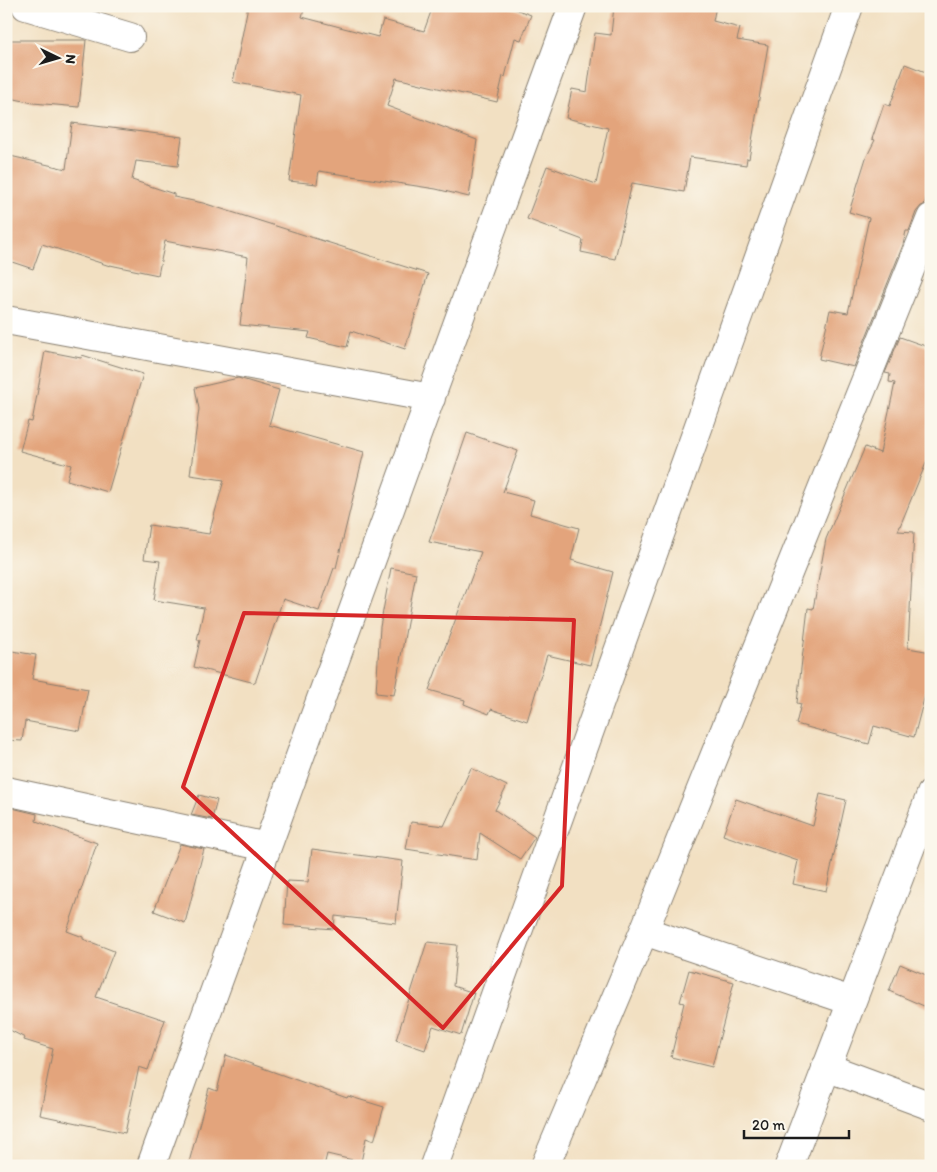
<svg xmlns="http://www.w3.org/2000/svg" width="937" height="1172" font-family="Itim,sans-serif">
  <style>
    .building { fill: #e3a47c }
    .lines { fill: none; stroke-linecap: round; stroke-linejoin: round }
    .street-casing { stroke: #877e6f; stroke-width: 30 }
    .secondary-casing { stroke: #877e6f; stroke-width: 30 }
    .street { stroke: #fff; stroke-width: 28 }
    .secondary { stroke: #fff; stroke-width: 28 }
    .marked { fill: none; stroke: #d62828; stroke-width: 4; stroke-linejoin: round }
  </style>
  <rect width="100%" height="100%" fill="#fbf7ec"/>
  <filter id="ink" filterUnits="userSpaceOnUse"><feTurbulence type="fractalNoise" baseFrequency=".02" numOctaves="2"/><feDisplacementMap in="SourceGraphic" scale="10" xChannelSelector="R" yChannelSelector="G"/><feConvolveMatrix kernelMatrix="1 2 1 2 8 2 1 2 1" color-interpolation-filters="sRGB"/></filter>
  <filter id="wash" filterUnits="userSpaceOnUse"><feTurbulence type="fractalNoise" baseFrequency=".0096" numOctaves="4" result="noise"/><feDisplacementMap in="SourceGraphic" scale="20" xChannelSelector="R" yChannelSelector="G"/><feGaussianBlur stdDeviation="1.12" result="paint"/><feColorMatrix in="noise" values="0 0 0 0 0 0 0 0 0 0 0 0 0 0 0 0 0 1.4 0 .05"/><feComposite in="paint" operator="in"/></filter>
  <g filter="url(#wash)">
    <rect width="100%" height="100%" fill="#f2e0c2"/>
    <g id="blocks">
      <path class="building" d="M248,6H305L302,17L378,37L383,20L424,31L433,6H507L531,15L521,40L515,38L505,77L503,76L497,102L396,78L387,106L477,140L469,197L436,189L319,171L317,184L289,181L301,95L233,82Z
        M614,6H716L713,21L740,28L737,40L768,45L749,159L747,158L746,165L690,157L684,192L632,183L615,259L581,252L583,240L527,219L547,166L596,184L608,128L566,118L572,89L587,92L595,33L611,35Z
        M7,40H86L79,107L33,103L6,97Z
        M905,64L931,74V184L924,205L921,206L916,212L909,231H906L903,245L854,367L819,359L830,310L848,313L869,218L849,212L866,158L875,140L872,139L884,104L890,106Z
        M72,123L182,137L178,166L136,161L132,180L174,194V197L203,203L428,274L405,349L351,331L347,347L308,338L310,332L240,325L248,257L165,241L158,275L110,265V266L42,244L33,269L6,260V155L66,169Z
        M900,337L931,348V451L898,531L914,532L908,648L931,652V672L914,737L874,726L869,744L796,724L801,704L797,703L808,608L813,609L826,539L865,447L880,453L895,383L889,382L890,374L885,373Z
        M45,351L81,358L82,355L143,374L108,492L67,480L71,465L20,451L28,421L32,422Z
        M238,378L279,390L269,425L364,452L336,568H334L319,611L283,599L255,683L194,667L200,640H197L204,608L154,600L160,561L144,559L149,525L209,534L224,480L190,475L199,409L195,388Z
        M467,433L518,451L503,492L534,500L530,514L579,528L571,560L613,572L590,665L547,655L527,721L491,709L489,714L464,704L465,700L429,690L481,552L429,542Z
        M391,568L416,573L394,695L376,693L380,627Z
        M6,650L36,655L32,679L88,689L80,731L25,721L22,741L6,740Z
        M471,768L507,786L495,810L535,837L520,859L480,833L477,860L406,849L411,822L444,826Z
        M820,794L846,800L826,891L793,884L798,861L723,835L736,799L813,826Z
        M199,795L217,800L212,819L191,815Z
        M8,807L37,814L36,821L97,843L67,931L83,937V939L114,951L96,997L165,1020L148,1070L139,1067L125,1133L40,1115L53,1049L24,1040L25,1038L6,1028V819Z
        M180,844L204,849L185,923L154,911Z
        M312,849L403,861L396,923L335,916L334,929L284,925L287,881L308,882Z
        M427,942L457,945L453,986L474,993L461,1035L433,1026L425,1050L396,1040Z
        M900,964L931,977V1009L889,991Z
        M689,970L734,982L712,1067L671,1057L684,1003L680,1002Z
        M226,1055L347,1098L348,1096L384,1107L374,1141L366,1138L361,1162L327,1154L324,1166H188L209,1088L217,1091Z"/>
    </g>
  </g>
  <g filter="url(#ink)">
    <use href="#blocks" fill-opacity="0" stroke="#877e6f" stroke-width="1"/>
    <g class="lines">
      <g class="street-casing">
        <path id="street" d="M26,6L130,37
          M6,320L431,398
          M6,791L267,847
          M644,931L851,1001
          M826,1067L931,1106
          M151,1166L573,6
          M434,1166L849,6
          M545,1166L644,931L931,218"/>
      </g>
      <g class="secondary-casing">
        <path id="secondary" d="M789,1166L931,794"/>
      </g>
      <use href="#street" class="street"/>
      <use href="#secondary" class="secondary"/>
    </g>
  </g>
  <path class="marked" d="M244,613L574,620L562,886L443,1028L183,787Z"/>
  <rect width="937" height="1172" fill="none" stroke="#fbf7ec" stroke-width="25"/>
  <g transform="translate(58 58) rotate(95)" stroke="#fbf7ec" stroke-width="4" paint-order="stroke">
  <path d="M0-4L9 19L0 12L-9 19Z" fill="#1c1c1c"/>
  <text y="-8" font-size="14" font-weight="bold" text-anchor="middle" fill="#1c1c1c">N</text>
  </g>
  <path d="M744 1130v8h105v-8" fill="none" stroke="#1c1c1c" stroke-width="2.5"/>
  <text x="752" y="1130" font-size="15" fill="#1c1c1c" stroke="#fbf7ec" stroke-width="4" paint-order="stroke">20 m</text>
</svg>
